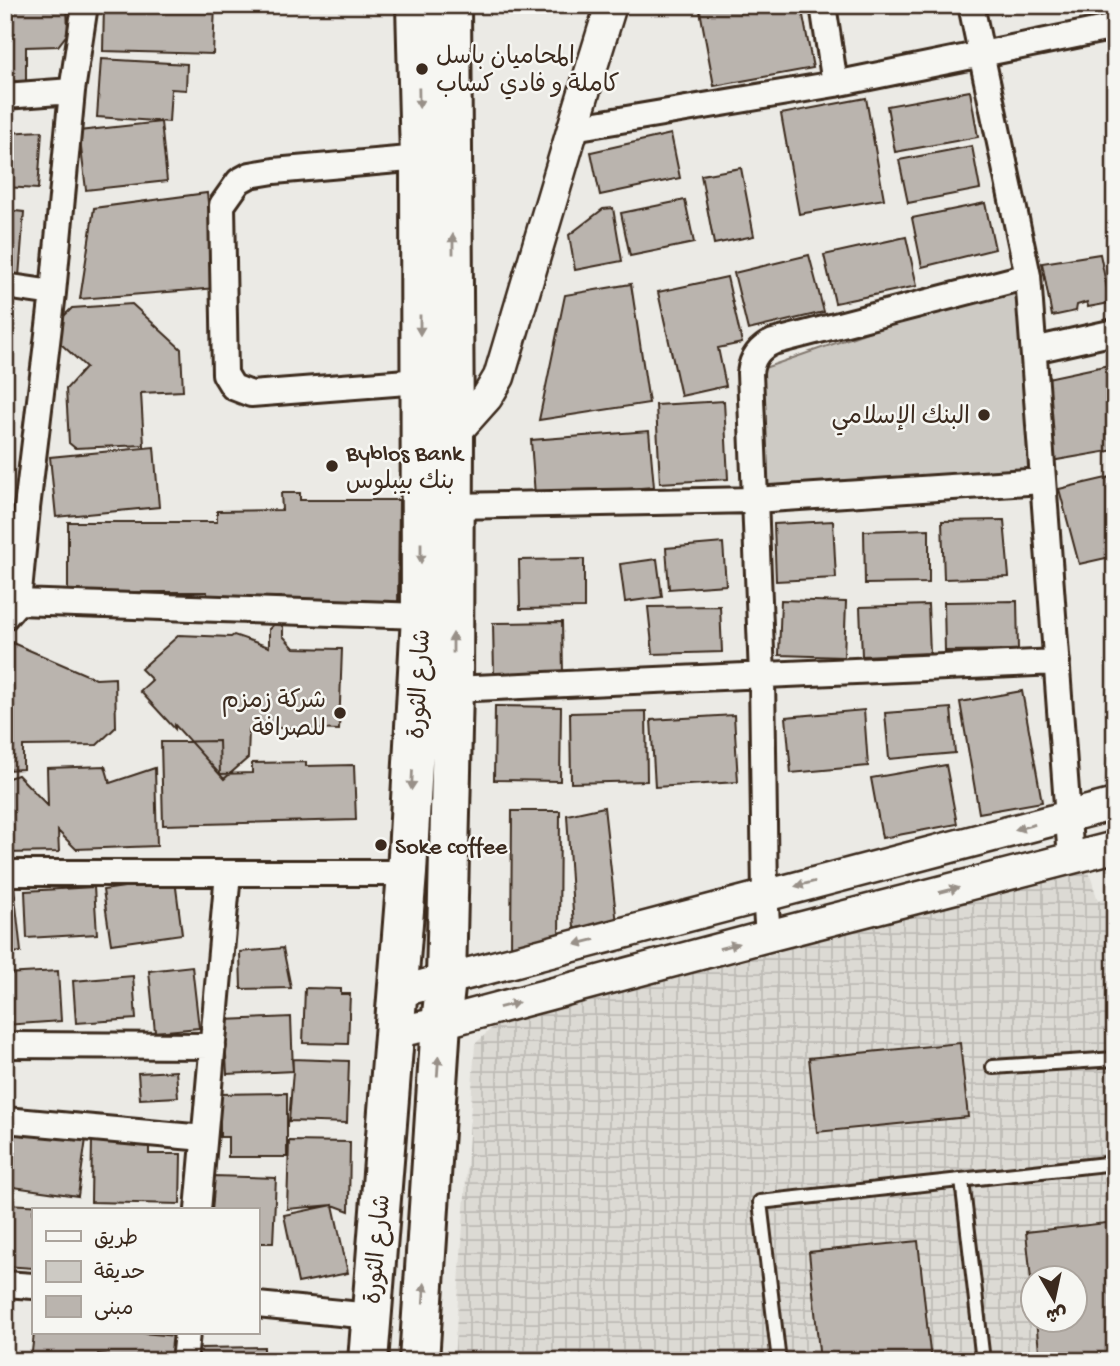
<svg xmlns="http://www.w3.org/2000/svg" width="1120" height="1366" font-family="'Gochi Hand','Playpen Sans Arabic',sans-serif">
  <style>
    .industrial { fill: url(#industrial-grid); fill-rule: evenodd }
    .green { fill: #cdcac4; stroke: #847a71; stroke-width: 2 }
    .building { fill: #bab4ae; stroke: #3b2a1e; stroke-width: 2 }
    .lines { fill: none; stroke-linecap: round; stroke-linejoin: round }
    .service-casing { stroke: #3b2a1e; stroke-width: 18 }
    .minor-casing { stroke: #3b2a1e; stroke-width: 30 }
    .tertiary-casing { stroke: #3b2a1e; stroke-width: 35 }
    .primary-casing { stroke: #3b2a1e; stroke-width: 44 }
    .service { stroke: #f6f6f2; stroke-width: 12 }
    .minor { stroke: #f6f6f2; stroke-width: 24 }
    .tertiary { stroke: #f6f6f2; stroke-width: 30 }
    .primary { stroke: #f6f6f2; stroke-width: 38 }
    .oneway { fill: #989088 }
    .poi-dot { fill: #3b2a1e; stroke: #f6f6f2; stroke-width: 2.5 }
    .labels { text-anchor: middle; stroke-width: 5; stroke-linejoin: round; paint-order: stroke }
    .poi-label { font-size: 24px; fill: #3b2a1e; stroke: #f6f6f2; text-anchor: start }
    .street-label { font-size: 24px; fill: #3b2a1e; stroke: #f6f6f2 }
  </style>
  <defs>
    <pattern id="industrial-grid" width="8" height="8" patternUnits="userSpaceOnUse" patternTransform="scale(1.75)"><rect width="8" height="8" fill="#dcdad4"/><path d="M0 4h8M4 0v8" fill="none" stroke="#bebbb6"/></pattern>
  </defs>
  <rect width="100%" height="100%" fill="#ebeae5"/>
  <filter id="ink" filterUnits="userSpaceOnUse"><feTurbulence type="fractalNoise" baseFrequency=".0143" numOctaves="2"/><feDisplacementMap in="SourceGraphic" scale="14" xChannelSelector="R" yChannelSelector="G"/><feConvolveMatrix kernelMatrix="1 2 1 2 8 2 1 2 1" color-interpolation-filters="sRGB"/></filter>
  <g filter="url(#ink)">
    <path class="industrial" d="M1088,868L1098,901L1115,896V1361H454L475,1044L493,1027ZM1032,1278H1074V1320H1032Z"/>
    <path class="green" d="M1028,276L1043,481L754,500L750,373Z"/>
    <path class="building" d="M5,5H67L68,33L58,46L26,47V81H5Z
      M104,5H215L213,54L103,51Z
      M699,5H801L813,68L714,86Z
      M101,59L187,64L186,90L171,89L169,122L97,117Z
      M970,91L978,137L895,152L887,106Z
      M866,98L884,199L799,214L781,114Z
      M161,122L167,181L86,190L79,131Z
      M42,131L38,189L5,187V133Z
      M671,134L680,178L600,195L591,152Z
      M972,146L980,189L908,203L899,160Z
      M741,168L754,236L714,244L701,175Z
      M207,193L217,288L80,299L94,208Z
      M685,200L694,243L630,256L621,213Z
      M985,203L995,249L922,267L912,218Z
      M613,208L622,261L575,270L569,235L603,209Z
      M5,210L24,212L19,277L5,276Z
      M906,237L917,286L835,303L824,255Z
      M1100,254L1110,303L1088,307L1087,302L1077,305L1076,311L1052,316L1042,263Z
      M809,255L824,312L748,330L734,273Z
      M727,277L742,343L718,348L726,386L681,396L658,292Z
      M631,284L649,403L539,420L565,295Z
      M132,304L181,349L183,391L141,393L144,445L75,448L69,443L66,389L86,367L61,344L59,321L72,308Z
      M1109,365L1115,399V450L1051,461L1038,380Z
      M724,401L728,479L660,483L656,405Z
      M649,431L654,487L535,496L531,440Z
      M154,447L159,507L56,517L50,457Z
      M1115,476V556L1079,564L1059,489Z
      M281,493H300V500H399L398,609H282L281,597H207V592H68V522H217V511L282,510Z
      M1004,520L1009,577L944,579L942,521Z
      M833,521L836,578L776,581L774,524Z
      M929,529V583L865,584L864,531Z
      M723,543L726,585L669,589L666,548Z
      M584,559V608L520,609L519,560Z
      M657,559L662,597L625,602L620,564Z
      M781,600L846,602L844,657L779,655Z
      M1017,601L1018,650L945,651L944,602Z
      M928,605L930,653L862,656L860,607Z
      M720,606L722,652L653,654L648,607Z
      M278,621L283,627V636L294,648L342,649L339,730L253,727L249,730L248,758L224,779L175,725V729L140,691L152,680L141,669L179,635L231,637L234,635L269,647V629Z
      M562,622L563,673L494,675L493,623Z
      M8,641L96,679L115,678L116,727L97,745L23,746V769L5,770V644Z
      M1022,691L1042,802L979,813L960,702Z
      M495,706L561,707L560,781L494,780Z
      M951,708L955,753L889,759L885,713Z
      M864,710L868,766L791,773L786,717Z
      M646,711L647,781L571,783L570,713Z
      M734,715L738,782L655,787L651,720Z
      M219,741L220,774L252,773V763L306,762V766L354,765L356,820L163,825L161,742Z
      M946,765L957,824L882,838L871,778Z
      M105,766L110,783L155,768L157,846L76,849L58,831L59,852L5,853V779L18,775L48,806L47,768Z
      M604,807L617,924L574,928L567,815Z
      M512,811H560L559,939L511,952Z
      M175,880L182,934L111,944L103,890Z
      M14,887L21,952L5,954V888Z
      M94,887L97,934L27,938L25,891Z
      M283,948L291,988L241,989L240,952Z
      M192,966L199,1028L155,1032L149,971Z
      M58,971L61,1021L5,1025V974Z
      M133,976L136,1019L76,1023L73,981Z
      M305,988L341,989V994H350L348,1044L303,1043Z
      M291,1017L293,1071L227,1074L224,1020Z
      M960,1043L968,1117L817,1132L809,1058Z
      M292,1059L349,1061L347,1123L289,1121L293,1071Z
      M176,1071L178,1097L140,1099L138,1073Z
      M287,1093V1157H228V1137H220V1094Z
      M14,1129L86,1139L78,1196L6,1186Z
      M92,1139L149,1140V1154H181L180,1204L91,1202Z
      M289,1141L350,1142L349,1211L333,1205L287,1209Z
      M213,1176L276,1178L273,1243H257V1210H212Z
      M5,1204L45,1206V1210H33V1268L5,1266Z
      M333,1205L348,1273L298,1283L284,1215Z
      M1115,1222V1361H1040L1036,1320H1074V1278H1032V1289L1026,1232Z
      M918,1241L931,1361H820L809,1252Z
      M34,1333H142L176,1336L173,1361H106V1355L98,1354L97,1361H31Z
      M264,1347V1361H199V1348Z"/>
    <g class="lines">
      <g class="service-casing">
        <path id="service" d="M993,1067L1115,1059
          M962,1180L983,1361
          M779,1361L760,1202L1115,1163"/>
      </g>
      <g class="minor-casing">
        <path id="minor" d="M823,5L835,84
          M971,5L1028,276L1071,859
          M5,96L72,91
          M573,128L835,84L1115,27
          M5,286L53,293
          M1034,350L1115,332
          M420,381L251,394L233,387L225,374L222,205L239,181L250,175L274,171L420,158
          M453,506L754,500L1043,481
          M18,602L421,616
          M5,617L18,602L27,508L53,293L72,91L85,5
          M453,689L1057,662
          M5,873H407
          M768,936L765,895L762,676L750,373C752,357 759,348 773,342L1028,276
          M5,1045L213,1046
          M5,1120L204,1138
          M198,1210L228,873
          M5,1284L33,1286
          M257,1305L371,1316
          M184,1361L187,1333"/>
      </g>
      <g class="tertiary-casing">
        <path id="tertiary" d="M454,434L487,397L499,377L573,128L611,5
          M398,992L1115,804
          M395,1032L441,1023L768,936L1115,847"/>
      </g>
      <g class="primary-casing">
        <path id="primary" d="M368,1361L407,873L421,616L420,158L416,5
          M419,1361L441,1023L446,979L453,689L454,434L451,5"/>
      </g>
      <use href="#service" class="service"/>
      <use href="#minor" class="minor"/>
      <use href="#tertiary" class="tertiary"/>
      <use href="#primary" class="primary"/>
    </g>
    <defs><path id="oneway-solid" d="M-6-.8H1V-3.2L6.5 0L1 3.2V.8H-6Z" transform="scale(1.75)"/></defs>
    <g class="oneway">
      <use href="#oneway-solid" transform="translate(419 98) rotate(89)"/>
      <use href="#oneway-solid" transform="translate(453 244) rotate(-90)"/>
      <use href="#oneway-solid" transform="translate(420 325) rotate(90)"/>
      <use href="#oneway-solid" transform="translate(421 553) rotate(90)"/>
      <use href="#oneway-solid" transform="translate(453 643) rotate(-90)"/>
      <use href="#oneway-solid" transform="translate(412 780) rotate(93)"/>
      <use href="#oneway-solid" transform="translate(1025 827) rotate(166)"/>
      <use href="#oneway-solid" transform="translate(805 884) rotate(166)"/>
      <use href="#oneway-solid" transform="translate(949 890) rotate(-14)"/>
      <use href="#oneway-solid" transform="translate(585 942) rotate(165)"/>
      <use href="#oneway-solid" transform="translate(729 946) rotate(-15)"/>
      <use href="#oneway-solid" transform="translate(509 1005) rotate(-15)"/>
      <use href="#oneway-solid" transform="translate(438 1066) rotate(-86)"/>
      <use href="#oneway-solid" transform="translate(424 1293) rotate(-86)"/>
    </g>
  </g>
  <g class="poi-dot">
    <circle cx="422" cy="69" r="7"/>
    <circle cx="984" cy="415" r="7"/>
    <circle cx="332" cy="466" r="7"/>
    <circle cx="340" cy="713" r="7"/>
    <circle cx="381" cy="845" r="7"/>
  </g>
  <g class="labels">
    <g class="poi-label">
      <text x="436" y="63">المحاميان باسل<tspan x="436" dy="28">كاملة و فادي كساب</tspan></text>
      <text x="970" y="423" text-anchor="end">البنك الإسلامي</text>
      <text x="346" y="460">Byblos Bank<tspan x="346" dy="28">بنك بيبلوس</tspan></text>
      <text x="326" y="707" text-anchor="end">شركة زمزم<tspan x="326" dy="28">للصرافة</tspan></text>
      <text x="395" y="853">Soke coffee</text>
    </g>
    <g class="street-label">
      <text transform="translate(418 684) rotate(-87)" y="8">شارع الثورة</text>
      <text transform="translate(376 1249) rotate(-85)" y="8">شارع الثورة</text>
    </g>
  </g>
  <rect width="1120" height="1366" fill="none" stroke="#f6f6f2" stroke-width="28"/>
  <rect x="14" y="14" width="1092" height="1338" fill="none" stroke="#3b2a1e" stroke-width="2.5" filter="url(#ink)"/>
  <rect x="32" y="1208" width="228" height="126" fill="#f6f6f2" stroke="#aba49d" stroke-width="2"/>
  <rect x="46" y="1231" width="35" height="10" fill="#f6f6f2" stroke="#aba49d" stroke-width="2"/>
  <text x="94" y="1244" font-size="21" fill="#3b2a1e">طريق</text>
  <rect x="46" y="1261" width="35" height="21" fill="#cdcac4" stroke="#aba49d" stroke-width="2"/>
  <text x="94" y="1278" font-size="21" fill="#3b2a1e">حديقة</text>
  <rect x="46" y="1296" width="35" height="21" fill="#bab4ae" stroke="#aba49d" stroke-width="2"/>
  <text x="94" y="1314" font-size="21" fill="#3b2a1e">مبنى</text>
  <g transform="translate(1054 1299) rotate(171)"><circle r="33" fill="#f6f6f2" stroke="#aba49d" stroke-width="2"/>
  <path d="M0-5L12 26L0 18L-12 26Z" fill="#3b2a1e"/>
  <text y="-10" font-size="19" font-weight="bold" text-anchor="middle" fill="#3b2a1e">ش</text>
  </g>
</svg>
